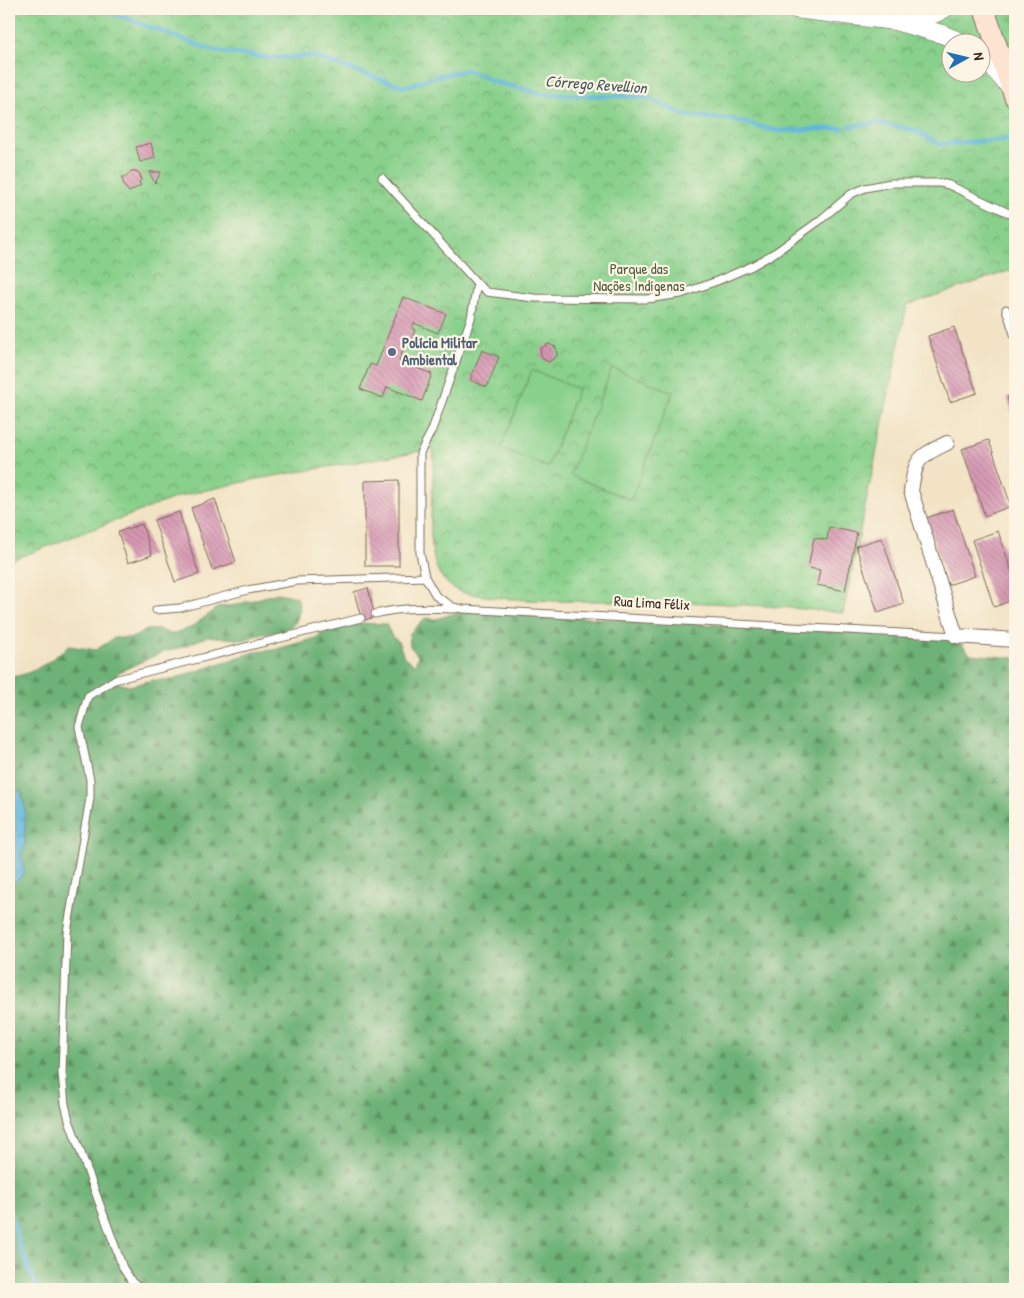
<svg xmlns="http://www.w3.org/2000/svg" width="1024" height="1298" font-family="'Patrick Hand',sans-serif">
  <style>
    .grass { fill: url(#grass-tufts); stroke: #627d54 }
    .forest { fill: url(#forest-firs); stroke: #546e4a }
    .park { fill: url(#park-crowns); stroke: #627d54 }
    .pitch { fill: #88d08b; stroke: #627d54 }
    .water { fill: url(#water-ripples); stroke: #4e707e }
    .lines { fill: none; stroke-linecap: round; stroke-linejoin: round }
    .stream { stroke: #60b7dd; stroke-width: 4.5 }
    .building { fill: url(#building-back-hatch) }
    .service-casing { stroke: #7b6b58; stroke-width: 9 }
    .minor-casing { stroke: #7b6b58; stroke-width: 16 }
    .tertiary-casing { stroke: #7b6b58; stroke-width: 19 }
    .secondary-casing { stroke: #7b6b58; stroke-width: 22 }
    .service { stroke: #fff; stroke-width: 7 }
    .minor { stroke: #fff; stroke-width: 14 }
    .tertiary { stroke: #fff; stroke-width: 18 }
    .secondary { stroke: #fde4d1; stroke-width: 20 }
    .service-dot { fill: #5c6f8a; stroke: #fcf5e5; stroke-width: 2 }
    .labels { text-anchor: middle; stroke-width: 4.5; stroke-linejoin: round; paint-order: stroke }
    .park-label { font-size: 15px; fill: #525c3f; stroke: #fcf5e5 }
    .service-label { font-size: 15px; font-weight: bold; fill: #4e5e75; stroke: #fcf5e5; text-anchor: start }
    .street-label { font-size: 15px; fill: #3b2a1e; stroke: #fcf5e5 }
    .water-label { font-size: 16px; font-style: italic; fill: #485b61; stroke: #fcf5e5 }
  </style>
  <defs>
    <pattern id="grass-tufts" width="24" height="20" patternUnits="userSpaceOnUse" patternTransform="scale(1.25)"><rect width="24" height="20" fill="#88d08b"/><path d="M3 7l-1-3M5 7V3M7 7l1-3M15 17l-1-3M17 17v-4M19 17l1-3" fill="none" stroke="#70a971"/></pattern>
    <pattern id="forest-firs" width="22" height="20" patternUnits="userSpaceOnUse" patternTransform="scale(1.25)"><rect width="22" height="20" fill="#6eb277"/><path d="M5 1l3.5 6h-7zM16 11l3.5 6h-7z" fill="#5c9161"/></pattern>
    <pattern id="park-crowns" width="20" height="18" patternUnits="userSpaceOnUse" patternTransform="scale(1.25)"><rect width="20" height="18" fill="#88d08b"/><path d="M2 6a3 3 0 1 1 6 0M12 15a3 3 0 1 1 6 0" fill="none" stroke="#70a971"/></pattern>
    <pattern id="water-ripples" width="26" height="14" patternUnits="userSpaceOnUse" patternTransform="scale(1.25)"><rect width="26" height="14" fill="#60b7dd"/><path d="M2 4q2-2 4 0t4 0M15 11q2-2 4 0t4 0" fill="none" stroke="#5095b3"/></pattern>
    <pattern id="building-back-hatch" width="6" height="6" patternUnits="userSpaceOnUse" patternTransform="scale(1.25)"><rect width="6" height="6" fill="#d798b4"/><path d="M-1 5l2 2M0 0l6 6M5-1l2 2" fill="none" stroke="#b07c92"/></pattern>
  </defs>
  <rect width="100%" height="100%" fill="#fcf5e5"/>
  <filter id="ink" filterUnits="userSpaceOnUse"><feTurbulence type="fractalNoise" baseFrequency=".02" numOctaves="2"/><feDisplacementMap in="SourceGraphic" scale="10" xChannelSelector="R" yChannelSelector="G"/><feConvolveMatrix kernelMatrix="1 2 1 2 8 2 1 2 1" color-interpolation-filters="sRGB"/></filter>
  <filter id="wash" filterUnits="userSpaceOnUse"><feTurbulence type="fractalNoise" baseFrequency=".0096" numOctaves="4" result="noise"/><feDisplacementMap in="SourceGraphic" scale="20" xChannelSelector="R" yChannelSelector="G"/><feGaussianBlur stdDeviation="1.12" result="paint"/><feColorMatrix in="noise" values="0 0 0 0 0 0 0 0 0 0 0 0 0 0 0 0 0 1.4 0 .05"/><feComposite in="paint" operator="in"/></filter>
  <g filter="url(#wash)">
    <rect width="100%" height="100%" fill="#f2e3c5"/>
    <path class="grass" d="M953,9H980L997,63L982,48V42H973L961,35L913,21L940,17Z
      M995,9H1015V70Z"/>
    <path class="forest" d="M278,593L297,597L300,609L296,622L284,631L262,634L243,640L208,636L180,648L165,651L119,672L112,681L129,686L153,680H170L254,652L273,650L313,639L331,629L346,628L356,623L386,624L392,637L398,641L404,657L415,665L418,656L410,646L409,634L425,618L436,619L463,611L955,638L971,654L1015,658V1289H9V677C32,676 51,660 69,646L96,650L114,638H132L147,630L159,629L171,634L190,628L219,607L236,605Z"/>
    <path class="park" d="M9,9H684L784,20L897,28L951,45L952,72H982V63L1013,105L1015,110V269L907,305L843,613C771,605 700,602 627,601C574,601 518,603 465,593C456,591 449,586 443,579C421,551 436,483 433,449L257,479L180,496L9,561Z"/>
    <path class="pitch" d="M612,368L673,392L631,500L570,475Z
      M532,370L578,389L548,467L501,448Z"/>
    <path class="water" d="M9,788L21,791L25,807V845L21,856L25,873L14,883H9Z"/>
    <g class="lines">
      <path class="stream" d="M92,9L112,13L214,51L271,58L311,56L405,87L433,77L467,70L495,82L543,94L645,97L684,115L734,120L777,131L843,128
        M850,126L879,123L914,130L939,144L1015,139
        M9,1208L20,1247L37,1289"/>
    </g>
    <g id="blocks">
      <path class="building" d="M151,143L155,158L140,162L136,147Z
        M131,171H136L140,174L141,180L139,183L141,185L129,192L124,186L122,177H126Z
        M149,172H161L155,183Z
        M403,297L446,314L438,333L414,323L412,328L415,330L410,343L406,342L399,361L432,374L422,401L387,387L383,398L360,389L370,364L376,366Z
        M954,327L977,393L950,402L928,336Z
        M548,344L556,347L557,356L549,362L542,359L540,349Z
        M482,350L499,357L487,387L470,380Z
        M1015,395V421L1007,397Z
        M989,440L1011,506L985,516L962,449Z
        M399,480V566H365V481Z
        M215,499L236,562L212,570L191,508Z
        M953,509L975,576L948,585L926,518Z
        M179,512L199,574L175,582L154,520Z
        M142,524L152,555L128,563L118,532Z
        M829,527L857,533L845,591L817,585L820,570L808,568L814,538L827,540Z
        M998,531L1015,581V599L994,607L972,540Z
        M882,538L904,604L878,613L856,546Z
        M368,588L375,617L362,621L354,592Z"/>
    </g>
  </g>
  <g filter="url(#ink)">
    <use href="#blocks" fill-opacity="0" stroke="#7b6b58" stroke-width="1"/>
    <g class="lines">
      <g class="service-casing">
        <path id="service" d="M382,178L477,283L471,318L432,430L420,453V553L425,577L436,596L453,607L463,609L956,636
          M477,283L487,292L534,298L647,299L681,294L717,281L752,266L776,252L819,221L851,194L865,188L891,183H940L949,185L1015,216
          M1006,309L1015,337
          M156,610L180,608L248,590L297,581L425,577
          M375,614C403,607 426,608 455,609
          M140,1289L132,1282L123,1268L69,1120L65,1104L62,1073L67,932L90,798V780L79,727L88,696L114,680L361,618"/>
      </g>
      <g class="minor-casing">
        <path id="minor" d="M947,443C917,458 916,458 911,491L956,636L1015,640"/>
      </g>
      <g class="tertiary-casing">
        <path id="tertiary" d="M795,9L895,21L942,34L961,42
          M899,20L934,14L944,9
          M982,57L988,62L1009,86"/>
      </g>
      <g class="secondary-casing">
        <path id="secondary" d="M984,9L1015,98"/>
      </g>
      <use href="#service" class="service"/>
      <use href="#minor" class="minor"/>
      <use href="#tertiary" class="tertiary"/>
      <use href="#secondary" class="secondary"/>
    </g>
  </g>
  <circle class="service-dot" cx="392" cy="352" r="5"/>
  <g class="labels">
    <g class="park-label">
      <text x="639" y="274">Parque das<tspan x="639" dy="17">Nações Indígenas</tspan></text>
    </g>
    <g class="service-label">
      <text x="402" y="348">Polícia Militar<tspan x="402" dy="17">Ambiental</tspan></text>
    </g>
    <g class="street-label">
      <text transform="translate(652 603) rotate(3)" y="5">Rua Lima Félix</text>
    </g>
    <g class="water-label">
      <text transform="translate(596 84) rotate(4)" y="6">Córrego Revellion</text>
    </g>
  </g>
  <rect width="1024" height="1298" fill="none" stroke="#fcf5e5" stroke-width="30"/>
  <g transform="translate(966 58) rotate(82)"><circle r="24" fill="#fcf5e5" stroke="#afa495"/>
  <path d="M0-4L9 19L0 12L-9 19Z" fill="#1f6fb2"/>
  <text y="-8" font-size="14" font-weight="bold" text-anchor="middle" fill="#3b2a1e">N</text>
  </g>
</svg>
